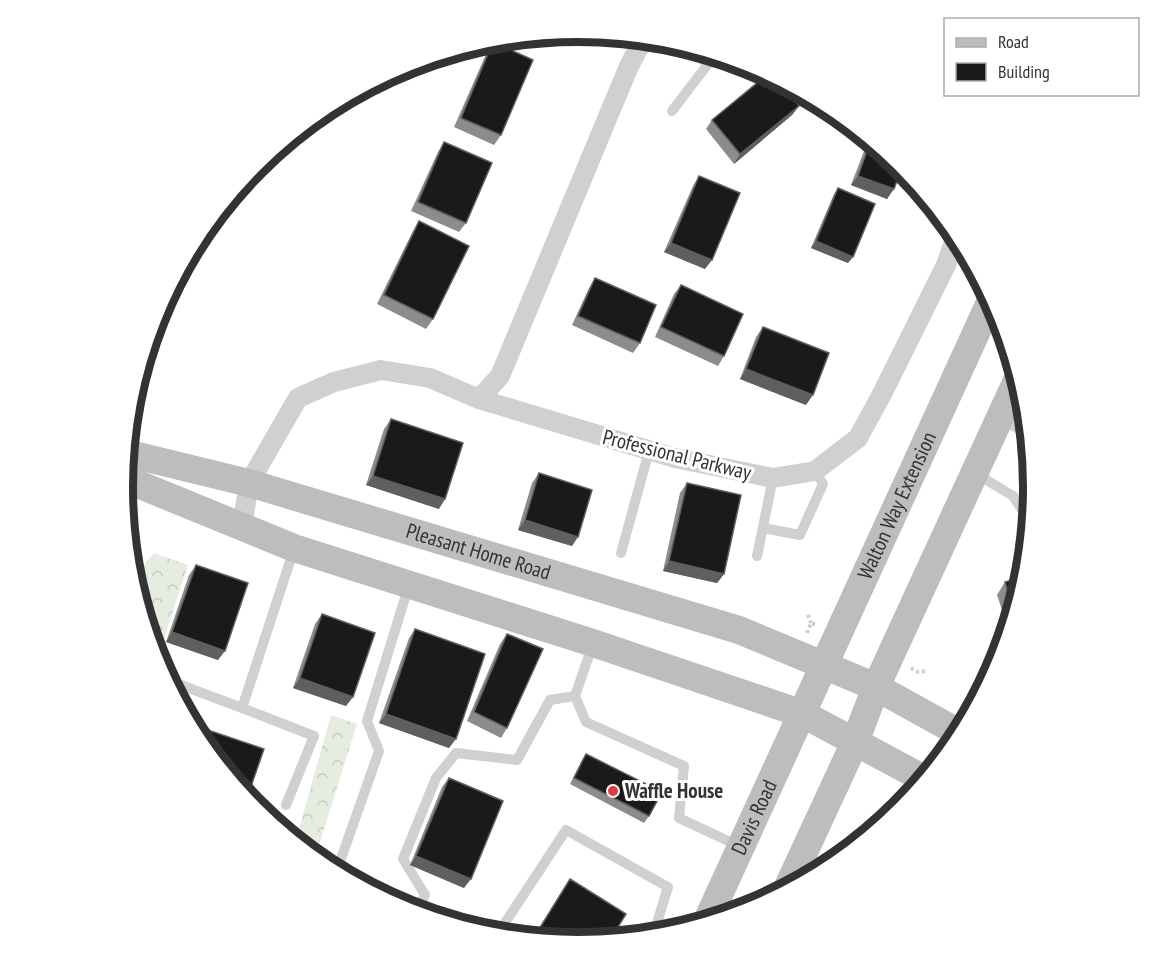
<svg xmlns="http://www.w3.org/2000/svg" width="1157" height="975" font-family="'PT Sans Narrow',sans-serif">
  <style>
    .forest { fill: url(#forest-crowns) }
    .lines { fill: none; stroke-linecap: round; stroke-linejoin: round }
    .path { stroke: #cdcdcd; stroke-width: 4; stroke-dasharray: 3 3; stroke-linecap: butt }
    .service { stroke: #d0d0d0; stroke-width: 10 }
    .minor { stroke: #d0d0d0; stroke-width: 20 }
    .secondary { stroke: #bdbdbd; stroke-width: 28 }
    .wall { fill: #8c8c8c }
    .shaded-wall { fill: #5f5f5f }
    .building { fill: #1a1a1a; stroke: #5f5f5f; stroke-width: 1.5 }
    .poi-dot { fill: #e63946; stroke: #fff; stroke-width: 2 }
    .labels { text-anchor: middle; stroke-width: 6; stroke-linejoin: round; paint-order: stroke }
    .street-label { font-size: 21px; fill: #333; stroke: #fff }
    .poi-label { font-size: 21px; font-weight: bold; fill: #333; stroke: #fff; text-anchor: start }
    .rim { fill: none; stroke: #333; stroke-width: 8 }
  </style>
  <defs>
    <pattern id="forest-crowns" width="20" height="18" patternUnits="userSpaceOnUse" patternTransform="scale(1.5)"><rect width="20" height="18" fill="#e6ecdf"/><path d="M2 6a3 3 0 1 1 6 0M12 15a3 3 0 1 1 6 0" fill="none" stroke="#c6cbc0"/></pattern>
  </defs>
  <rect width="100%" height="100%" fill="#fff"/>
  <path class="forest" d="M154,553L188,565L157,660L132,579Z
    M331,715L357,724L315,858L265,817L299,829Z"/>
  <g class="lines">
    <path class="path" d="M808,615L811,623
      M807,633L811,623L817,625
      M911,668L918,672L927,671"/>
    <path class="service" d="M671,41C684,49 697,54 708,64
      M672,111L708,64L723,57
      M999,420L1029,433
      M975,473L1013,496L1031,524
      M763,528L800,535L823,484L815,471
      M621,553L649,451
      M757,556L773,478
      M1012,590L1028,549
      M593,644L575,696L586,722L684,766L679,818L741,847
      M171,687L173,682L242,708L294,549
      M242,708L314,736L286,805
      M336,873L379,751L367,721L409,585
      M416,912L425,895L403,859L436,778L456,753L517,760L550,700L575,696
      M657,923L675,932
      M497,935L566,830L668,887L657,923L649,937"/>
    <path class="minor" d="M479,399L500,376L629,66L644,38
      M242,527L249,483L298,398L334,382L381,370L430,378L479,399L675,458L773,478L815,471L858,438L882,394L946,265L957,233"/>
    <g class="secondary">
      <path id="s1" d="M126,453L249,483L739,630L876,687L961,734"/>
      <path d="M123,478L294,548L593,643L803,714L926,780"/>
      <path d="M786,891L855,742L876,687L1019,376"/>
      <path id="s2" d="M706,923L992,298"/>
    </g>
  </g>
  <path class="wall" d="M493,42L501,135L494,145L454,127L487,52Z
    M799,106L792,115L734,164L706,129L712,120Z
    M869,138L901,165L887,199L851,185Z
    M444,142L466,223L459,232L411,211L438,152Z
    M699,176L705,269L664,252L693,186Z
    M838,188L848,263L811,248L834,194Z
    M419,221L433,319L426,329L377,304L413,231Z
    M595,278L640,343L633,353L572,325L589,288Z
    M681,285L724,356L718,366L655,337L674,294Z
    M763,327L806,405L740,379L756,337Z
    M391,419L439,509L366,485L384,429Z
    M539,473L572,546L518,530L532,483Z
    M687,483L724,574L717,583L663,571L680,493Z
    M196,565L218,660L166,642L189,575Z
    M1026,576L1009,631L997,595L1005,582Z
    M322,614L346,706L293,688L315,624Z
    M415,629L449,748L379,723L409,638Z
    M507,634V728L501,738L467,721L500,644Z
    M586,754L649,816L644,823L570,784L582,760Z
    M449,778L464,888L410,865L442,787Z
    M570,879L578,944L532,939L562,892Z"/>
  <path class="shaded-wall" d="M547,35L553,37L547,46L522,37Z
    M799,106L792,115L734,164L740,154Z
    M858,176L894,189L887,199L851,185Z
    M816,241L853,257L848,263L811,248Z
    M671,243L712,260L705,269L664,252Z
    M746,369L813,395L806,405L740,379Z
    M373,476L445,499L439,509L366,485Z
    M525,520L578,537L572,546L518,530Z
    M669,561L724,574L717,583L663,571Z
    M172,632L225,651L218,660L166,642Z
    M300,678L353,697L346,706L293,688Z
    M386,714L456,739L449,748L379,723Z
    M416,856L471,879L464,888L410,865Z"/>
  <path class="building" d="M493,42L533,60L501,135L461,118Z
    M768,74L776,79L799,106L740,154L712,120Z
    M871,140L902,167L894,189L858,176Z
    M444,142L492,163L466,223L418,202Z
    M699,176L740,193L712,260L671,243Z
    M838,188L875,204L853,257L816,241Z
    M419,221L469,246L433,319L384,295Z
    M595,278L656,305L640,343L578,316Z
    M681,285L743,314L724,356L661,327Z
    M763,327L829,353L813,395L746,369Z
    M391,419L463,443L445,499L373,476Z
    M539,473L592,490L578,537L525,520Z
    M687,483L741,495L724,574L669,561Z
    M196,565L248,583L225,651L172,632Z
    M1026,576V577L1015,612L1005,582Z
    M322,614L375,633L353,697L300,678Z
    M415,629L485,654L456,739L386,714Z
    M507,634L543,649L507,728L474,712Z
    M196,726L264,749L248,795L243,793L199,741L194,731Z
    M586,754L662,792L649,816L574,778Z
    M449,778L503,801L471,879L416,856Z
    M570,879L626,914L610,940L578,944L533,939Z"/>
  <circle class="poi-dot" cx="613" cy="791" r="6"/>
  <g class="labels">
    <g class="street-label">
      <text transform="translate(677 455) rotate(14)" y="7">Professional Parkway</text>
      <text dy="7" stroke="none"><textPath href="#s2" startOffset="459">Walton Way Extension</textPath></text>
      <text dy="7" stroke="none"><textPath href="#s1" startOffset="366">Pleasant Home Road</textPath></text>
      <text dy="7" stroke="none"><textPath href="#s2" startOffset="116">Davis Road</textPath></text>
    </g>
    <g class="poi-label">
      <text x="625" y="798">Waffle House</text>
    </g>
  </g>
  <path d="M0 0H1157V975H0ZM133 487a445 445 0 1 1 890 0a445 445 0 1 1-890 0Z" fill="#fff" fill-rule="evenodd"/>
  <path class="rim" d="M133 487a445 445 0 1 1 890 0a445 445 0 1 1-890 0Z"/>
  <rect x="944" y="18" width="195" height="78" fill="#ffffff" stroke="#adadad" stroke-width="1.5"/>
  <rect x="956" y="38" width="30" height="9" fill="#bdbdbd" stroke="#adadad" stroke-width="1.5"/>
  <text x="998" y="48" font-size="18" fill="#333333">Road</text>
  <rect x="956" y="63" width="30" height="18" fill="#1a1a1a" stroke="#adadad" stroke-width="1.5"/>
  <text x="998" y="78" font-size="18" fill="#333333">Building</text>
</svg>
